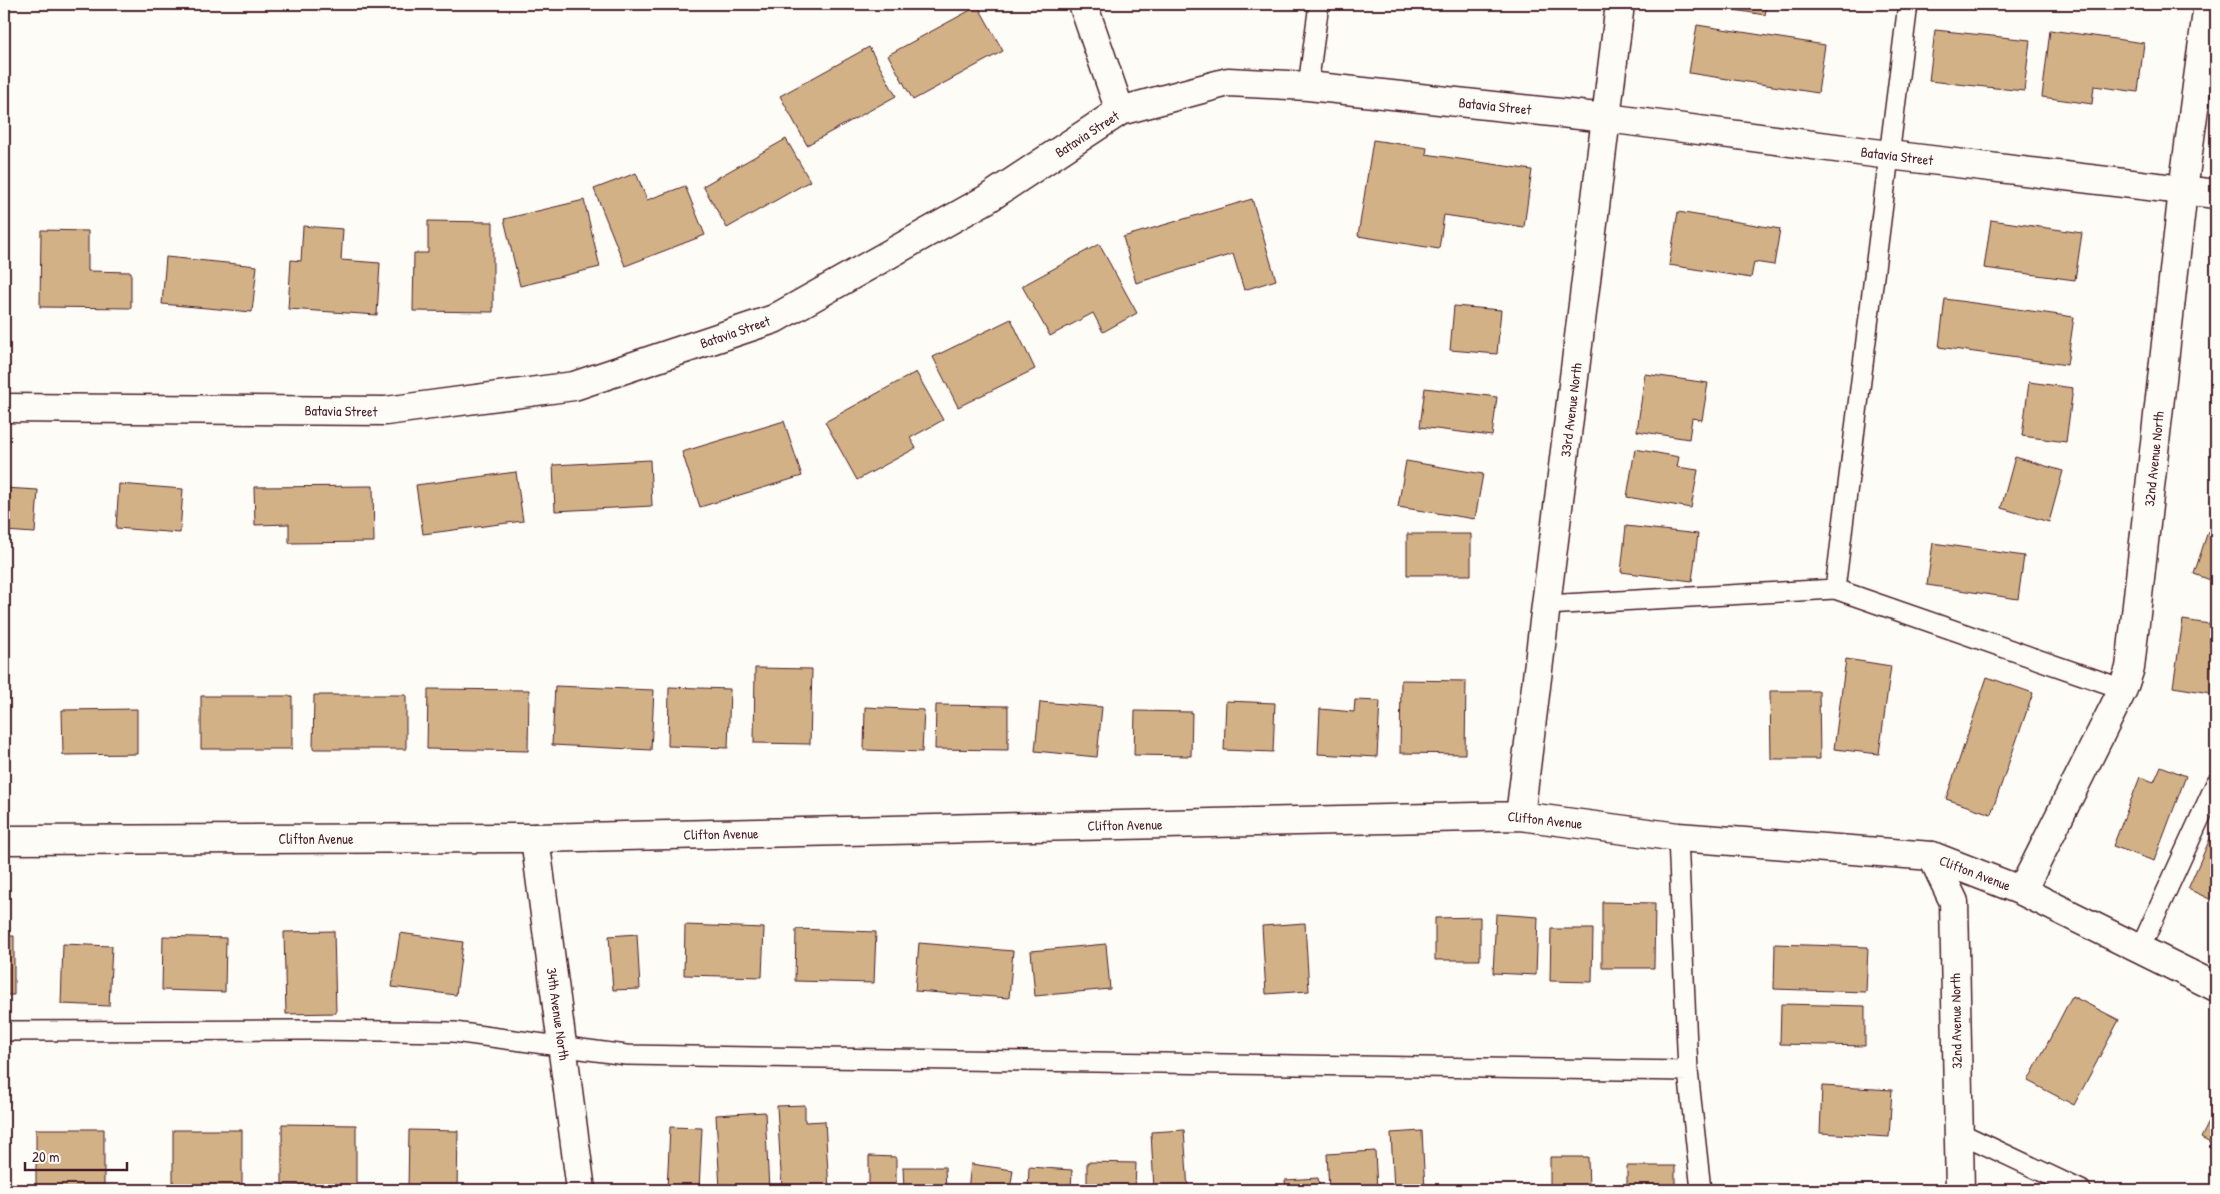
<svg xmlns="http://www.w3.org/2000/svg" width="2220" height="1194" font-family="'Patrick Hand',sans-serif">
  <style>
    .building { fill: #d1b185; stroke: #4a1f2b }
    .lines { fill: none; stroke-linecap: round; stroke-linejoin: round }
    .lane-casing { stroke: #4a1f2b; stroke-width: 22 }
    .street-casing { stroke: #4a1f2b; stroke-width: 31 }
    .secondary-casing { stroke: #4a1f2b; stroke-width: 31 }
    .lane { stroke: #fdfcf7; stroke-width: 19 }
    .street { stroke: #fdfcf7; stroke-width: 28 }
    .secondary { stroke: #fdfcf7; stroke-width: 28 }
    .labels { text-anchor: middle; stroke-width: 4; stroke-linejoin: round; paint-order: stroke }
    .street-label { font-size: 14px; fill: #4a1f2b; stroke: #fdfcf7 }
  </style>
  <rect width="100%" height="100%" fill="#fdfcf7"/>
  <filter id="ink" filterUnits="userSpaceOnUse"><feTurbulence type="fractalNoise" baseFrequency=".02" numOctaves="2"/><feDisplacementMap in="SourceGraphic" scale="10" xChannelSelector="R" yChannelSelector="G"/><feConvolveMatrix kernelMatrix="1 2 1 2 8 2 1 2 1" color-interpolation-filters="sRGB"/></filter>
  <g filter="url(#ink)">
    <path class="building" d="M1261,4H1299V9Z
      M1698,4H1767L1765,15Z
      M978,6L1003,51L913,100L888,55Z
      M1697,25L1825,45L1818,93L1689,73Z
      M1935,30L2030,40L2024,91L1929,81Z
      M2050,30L2144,43L2138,92L2094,86L2092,104L2042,97Z
      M869,47L896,96L807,145L780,96Z
      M786,139L810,181L727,228L703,186Z
      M1373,140L1427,148L1426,154L1532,170L1524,227L1444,215L1439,249L1358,236Z
      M636,173L647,200L685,186L705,235L625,266L594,189Z
      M1252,199L1276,280L1244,290L1233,254L1136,283L1123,237Z
      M584,200L600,267L520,286L504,219Z
      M4,210H8L4,288Z
      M1678,212L1780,229L1774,265L1754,262L1751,278L1669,265Z
      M1991,220L2082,233L2075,280L1984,268Z
      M428,221L493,222V312L413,311L414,253H428Z
      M303,226L343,229L341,260L380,263L377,315L288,309L291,260L301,261Z
      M41,230L88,231V271L131,272V308L40,307Z
      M1099,244L1137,313L1103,332L1093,313L1050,336L1022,286Z
      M166,257L257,266L252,312L162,304Z
      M1945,299L2074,317L2067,365L1939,347Z
      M1454,306L1501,310L1497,354L1450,350Z
      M1011,319L1035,369L958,407L933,357Z
      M916,372L943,420L910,438L916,448L857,480L825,422Z
      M1645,374L1708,383L1702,420L1692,418L1689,439L1637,431Z
      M2029,382L2073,388L2066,442L2022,436Z
      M1425,388L1497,397L1492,436L1420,427Z
      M784,421L802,476L700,507L682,452Z
      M1635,449L1679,457L1677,467L1698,470L1691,508L1627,497Z
      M2015,457L2063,471L2049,522L2001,508Z
      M650,460L652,506L555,511L553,465Z
      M1406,461L1483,474L1475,519L1398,507Z
      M516,472L523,521L423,534L416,485Z
      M119,484L183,489L180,533L116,528Z
      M373,486L374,542L289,543V524L255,525L254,487Z
      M4,488L38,490L35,533L4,531Z
      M1626,526L1698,534L1692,581L1621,572Z
      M2208,531L2216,534V582L2194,574Z
      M1407,534H1471V575H1407Z
      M1933,543L2024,556L2018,599L1927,585Z
      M2183,620L2216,625V694L2173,687Z
      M1846,659L1891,666L1879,754L1834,749Z
      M755,668L812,669L810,744L754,743Z
      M1987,677L2033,693L1991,814L1946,799Z
      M1401,680L1466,681L1465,754L1400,753Z
      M555,686L654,690L651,750L552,745Z
      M669,687L730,689L728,748L668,746Z
      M428,689L529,690L528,751L427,749Z
      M1770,691H1819L1820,759H1771Z
      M314,695H406V749H313Z
      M201,696H292V749H201Z
      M1355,700L1380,701L1377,757L1318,754L1320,709L1354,712Z
      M1226,701L1275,703L1273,752L1224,750Z
      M1040,702L1102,707L1097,757L1035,751Z
      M936,705L1008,706V750L935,749Z
      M865,707L924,710L922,752L864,750Z
      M137,709V754L63,755L62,710Z
      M1135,711L1192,712L1191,756L1134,755Z
      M2161,766L2186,776L2154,861L2113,846L2140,777L2154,782Z
      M2216,825V902L2188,889Z
      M1602,902L1655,903L1654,968H1602Z
      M1496,914L1538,917L1536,975L1493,973Z
      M1480,917V960H1435V918Z
      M1305,923L1309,991L1266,994L1262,926Z
      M685,925L764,928L762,977L684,975Z
      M796,929L876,932L874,983L795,981Z
      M1551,929H1593L1592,982L1550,981Z
      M334,931L336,1013L286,1014L284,932Z
      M400,933L463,942L456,995L392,987Z
      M637,934L640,989L613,990L609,936Z
      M4,936H14V995H4Z
      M163,936L226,938L225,992L162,990Z
      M919,943L1013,951L1009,998L915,991Z
      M63,944L112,946L109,1006L61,1004Z
      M1106,944L1110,989L1035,996L1031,951Z
      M1775,944L1868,947L1866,992L1774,989Z
      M2072,996L2119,1020L2074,1105L2028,1081Z
      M1781,1004L1865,1006V1046L1780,1044Z
      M1822,1086L1892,1090L1889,1137L1820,1133Z
      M805,1105V1122L825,1121L829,1190H782L777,1106Z
      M2216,1108V1146L2201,1138Z
      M765,1112L769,1190H720L716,1115Z
      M282,1124L356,1125V1186L282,1185Z
      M670,1127L702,1128L699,1190H667Z
      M36,1129H104V1190H36Z
      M173,1130H242V1190H173Z
      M409,1130L458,1131L457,1190H408Z
      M1184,1130L1188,1190H1154L1151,1132Z
      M1422,1131L1425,1190H1394L1391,1133Z
      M1375,1151L1377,1190H1329L1327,1154Z
      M869,1156L896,1157V1190H869Z
      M1550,1157H1588L1589,1190H1550Z
      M1087,1162L1136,1163L1135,1190H1087Z
      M971,1164L1013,1170L1010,1190H968Z
      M1627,1166H1675V1190H1627Z
      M903,1167H945L946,1190H904Z
      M1029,1167L1072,1170L1071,1190H1028Z
      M1318,1178L1320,1190H1286L1285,1180Z"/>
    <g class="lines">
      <g class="lane-casing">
        <path id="lane" d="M1308,86L1319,4
          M1835,589L1908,4
          M1546,605L1835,589L2123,689
          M1678,837L1688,1071L1701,1190
          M2140,949L2216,783
          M4,1031L314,1030L454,1032L626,1055L1688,1071
          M1958,1132L2081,1190"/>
      </g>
      <g class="street-casing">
        <path id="street" d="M1083,4L1120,111
          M4,408L386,411L574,386L774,319L987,199L1120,111L1228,82L1308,86L1607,118L1889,155L2216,194
          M535,838L581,1190
          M1932,856L1954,902L1960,1190
          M2022,891L2123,689L2130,668L2183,190L2208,4"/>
      </g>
      <g class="secondary-casing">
        <path id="secondary" d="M1520,816L1620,4
          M4,840L535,838L1520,816L1678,837L1932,856L2022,891L2216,987"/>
      </g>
      <use href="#lane" class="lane"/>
      <use href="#street" class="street"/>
      <use href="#secondary" class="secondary"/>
    </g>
  </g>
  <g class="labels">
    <g class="street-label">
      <text transform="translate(1495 106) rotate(6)" y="5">Batavia Street</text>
      <text transform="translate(1087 134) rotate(-33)" y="5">Batavia Street</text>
      <text transform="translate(1897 156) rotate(7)" y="5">Batavia Street</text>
      <text transform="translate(735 332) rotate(-19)" y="5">Batavia Street</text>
      <text transform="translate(1571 410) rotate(-83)" y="5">33rd Avenue North</text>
      <text transform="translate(341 411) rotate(1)" y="5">Batavia Street</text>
      <text transform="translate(2154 459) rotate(-84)" y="5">32nd Avenue North</text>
      <text transform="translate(1545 820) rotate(6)" y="5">Clifton Avenue</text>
      <text transform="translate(1125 825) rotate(-1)" y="5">Clifton Avenue</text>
      <text transform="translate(721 834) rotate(-1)" y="5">Clifton Avenue</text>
      <text x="316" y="844">Clifton Avenue</text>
      <text transform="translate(1975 873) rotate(21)" y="5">Clifton Avenue</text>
      <text transform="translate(558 1014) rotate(82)" y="5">34th Avenue North</text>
      <text transform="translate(1956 1021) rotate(-91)" y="5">32nd Avenue North</text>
    </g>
  </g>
  <rect width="2220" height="1194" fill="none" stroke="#fdfcf7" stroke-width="20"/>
  <rect x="10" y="10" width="2200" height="1174" fill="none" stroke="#4a1f2b" stroke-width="2" filter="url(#ink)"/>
  <path d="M25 1162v8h102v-8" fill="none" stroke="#4a1f2b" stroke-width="2.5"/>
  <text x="32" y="1162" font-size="15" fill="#4a1f2b" stroke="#fdfcf7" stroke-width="4" paint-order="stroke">20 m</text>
</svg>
